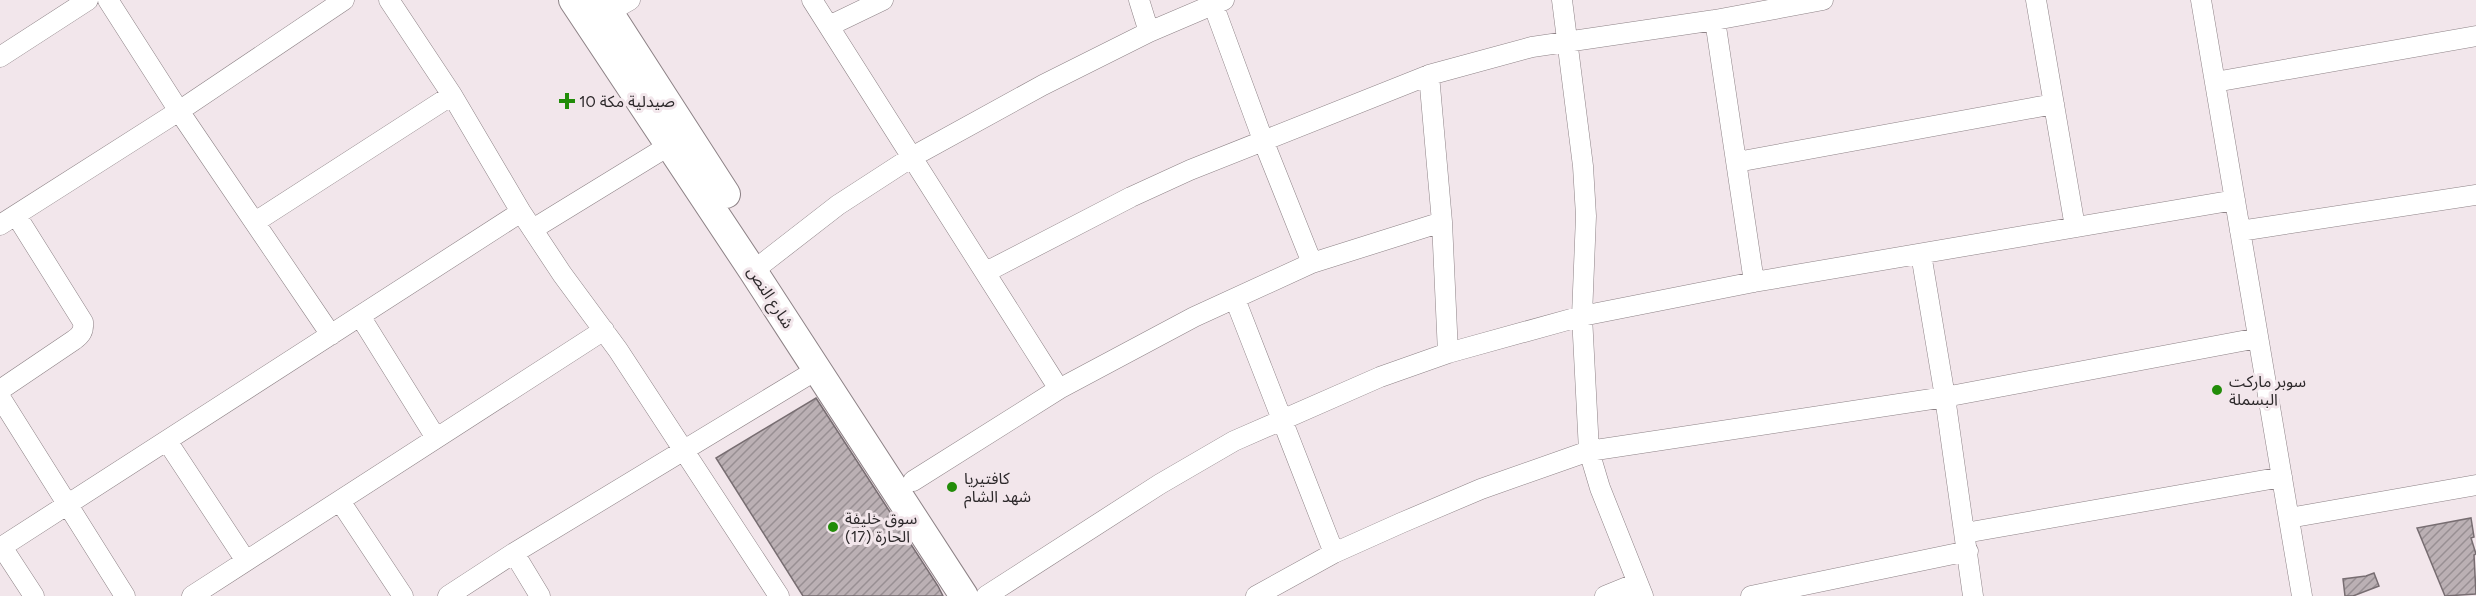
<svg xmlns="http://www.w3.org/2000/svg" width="2476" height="596" font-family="Figtree,'Noto Sans Arabic',sans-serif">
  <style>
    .building { fill: url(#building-hatch); stroke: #776d71; stroke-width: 1.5 }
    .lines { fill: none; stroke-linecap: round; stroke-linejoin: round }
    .minor-casing { stroke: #8d8286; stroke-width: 21 }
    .secondary-casing { stroke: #8d8286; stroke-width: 30 }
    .minor { stroke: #fff; stroke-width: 20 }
    .secondary { stroke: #fff; stroke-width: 28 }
    .poi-dot { fill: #228c09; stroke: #f2e6eb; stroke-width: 2 }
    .labels { text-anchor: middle; stroke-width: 6; stroke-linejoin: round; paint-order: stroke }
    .poi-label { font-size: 16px; fill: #2d292b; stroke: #f2e6eb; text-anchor: start }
    .street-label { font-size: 16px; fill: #2d292b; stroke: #f2e6eb }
  </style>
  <defs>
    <pattern id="building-hatch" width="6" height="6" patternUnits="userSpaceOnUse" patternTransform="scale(1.5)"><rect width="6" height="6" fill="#bbb0b4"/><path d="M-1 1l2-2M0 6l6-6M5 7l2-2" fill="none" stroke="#988f93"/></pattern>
  </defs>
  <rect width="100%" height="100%" fill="#f2e6eb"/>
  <path class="building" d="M816,398L938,586L943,596H803L716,458Z
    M2471,518L2474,537L2471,538L2476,554L2474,555L2476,594L2445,596L2417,528Z
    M2374,573L2379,586L2353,596H2345L2343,579L2366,576Z"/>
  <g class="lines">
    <g class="minor-casing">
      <path id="minor" d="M108,0L179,111L331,335
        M389,0L452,95L521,212L562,274L618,350L779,596
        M812,0L1059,389
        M1139,0L1149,32
        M1562,0L1583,166L1586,216L1582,316L1589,451L1600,488L1643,596
        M2036,0L2075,227
        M2201,0L2302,596
        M1213,4L1263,140L1312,263
        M609,12L630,0
        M1715,20L1754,282
        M829,26L883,0
        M0,57L88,0
        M1429,75L1442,222L1448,353
        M2215,82L2476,36
        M1737,162L2054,104
        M255,222L452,95
        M0,225L179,111L344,0
        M533,229L670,145
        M2240,231L2476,195
        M1921,254L1945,397L1973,596
        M753,271L838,205L912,157L1043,85L1149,32L1224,0
        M986,272L1131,197L1190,170L1429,75L1532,47L1715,20L1823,0
        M1235,299L1334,553
        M360,316L436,438
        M0,390L74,340C81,335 84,331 83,322L16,215
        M0,397L125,596
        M167,441L246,561
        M913,481L1059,389L1194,317L1312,263L1442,222
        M340,501L403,596
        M2289,518L2476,485
        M1965,533L2282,477
        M2,547L34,596
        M0,548L521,212
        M514,553L540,596
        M192,596L604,330
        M448,596L514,553L818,369
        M986,596L1160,484L1234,441L1380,377L1448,353L1582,316L1754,282L2235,200
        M1256,596L1334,553L1401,523L1481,489L1589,451L1945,397L2258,338
        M1605,596L1637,583
        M1751,596L1968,551"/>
    </g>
    <g class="secondary-casing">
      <path id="secondary" d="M573,0L753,271L964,596
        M601,0L726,194"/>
    </g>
    <use href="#minor" class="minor"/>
    <use href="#secondary" class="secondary"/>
  </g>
  <g class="poi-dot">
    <path d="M564 92h6v6h6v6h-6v6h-6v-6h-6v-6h6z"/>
    <circle cx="2217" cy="390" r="6"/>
    <circle cx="952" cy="487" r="6"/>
    <circle cx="833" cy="527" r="6"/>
  </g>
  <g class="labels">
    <g class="poi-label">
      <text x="579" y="107">صيدلية مكة 10</text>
      <text x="2229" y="387">سوبر ماركت<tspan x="2229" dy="18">البسملة</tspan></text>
      <text x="964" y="484">كافتيريا<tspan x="964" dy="18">شهد الشام</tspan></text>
      <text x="845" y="524">سوق خليفة<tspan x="845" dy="18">الحارة (17)</tspan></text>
    </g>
    <g class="street-label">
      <text transform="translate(771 297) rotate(57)" y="6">شارع النص</text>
    </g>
  </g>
</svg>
